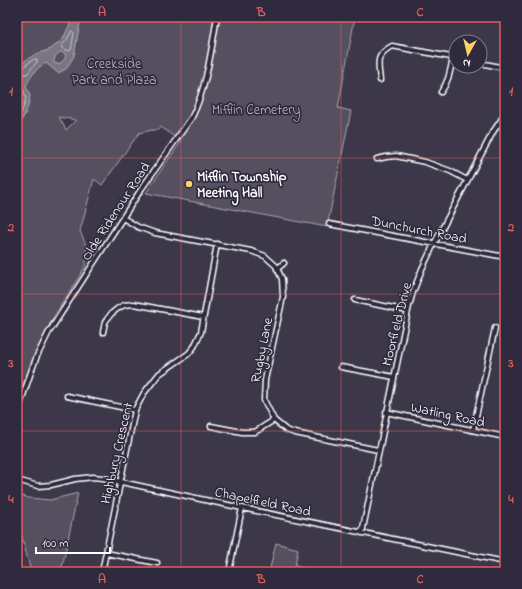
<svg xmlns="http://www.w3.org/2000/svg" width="522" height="589" font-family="'Indie Flower',sans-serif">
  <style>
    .green { fill: #555060; stroke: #aaa8b0; fill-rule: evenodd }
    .water { fill: #797682; stroke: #afadb4; fill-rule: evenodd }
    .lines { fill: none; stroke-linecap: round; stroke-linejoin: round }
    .shore { stroke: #c9c8cd; stroke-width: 1 }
    .street-casing { stroke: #fff; stroke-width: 7 }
    .street { stroke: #2f2a3d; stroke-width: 4 }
    .grid { fill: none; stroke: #e05e5e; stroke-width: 1; stroke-opacity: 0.55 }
    .poi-dot { fill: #ffd166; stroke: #2f2a3d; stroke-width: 1.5 }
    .labels { text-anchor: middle; stroke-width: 3.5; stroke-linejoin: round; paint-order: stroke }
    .park-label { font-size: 14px; fill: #bbb9bf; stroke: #2f2a3d }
    .poi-label { font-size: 14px; font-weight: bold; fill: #fff; stroke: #2f2a3d; text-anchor: start }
    .street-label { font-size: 14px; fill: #fff; stroke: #2f2a3d }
    .neatline { fill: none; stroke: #e05e5e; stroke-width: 1.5 }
    .grid-label { font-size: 13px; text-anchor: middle; font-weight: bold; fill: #e05e5e }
  </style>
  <rect width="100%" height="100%" fill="#3c3749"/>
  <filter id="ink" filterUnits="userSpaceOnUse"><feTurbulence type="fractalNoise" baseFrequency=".025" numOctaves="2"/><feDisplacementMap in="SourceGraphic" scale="8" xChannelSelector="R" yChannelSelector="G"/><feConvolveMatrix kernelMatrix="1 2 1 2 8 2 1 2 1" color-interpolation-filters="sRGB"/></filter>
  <g filter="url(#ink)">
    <path class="green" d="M17,17H355L338,108L351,111L327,227L146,193L166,163L181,142L161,127L159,128L158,130H152L139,133L102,185L94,179L80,231L86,245L87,257L85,267L53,318L38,348L24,383L17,404V130L25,113L17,112ZM59,117L76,120L66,130Z
      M78,493L61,572H31L20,529L17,522V494L29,498L50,500Z
      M276,543L298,549L295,566L316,570L315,572H269Z"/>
    <path class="water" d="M69,17H81L74,56L66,69L58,73L46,63C36,68 31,76 26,86L30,96L28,107L17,130V93L20,82V75L17,71V66L34,55L51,49L63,39L70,24ZM61,52L65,53C66,59 64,61 58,64L54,63C54,57 56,54 61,52Z"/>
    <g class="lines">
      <path class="shore" d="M72,31L74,33L71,50L69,51L62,48L61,46L66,41Z
        M35,59L37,60V62L27,74H24L22,70V68Z
        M17,90L23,89L26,97L24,106L17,122"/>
      <g class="street-casing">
        <path id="street" d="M480,63L505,68
          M380,80C378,63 375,55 392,46L456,58
          M441,92C449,81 450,71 453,58
          M377,159L386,157L396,156L425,162L450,171L467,180
          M123,218L138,227L155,233L251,251L265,256L276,266L282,279L283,297L265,380L264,400L274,420L286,430L295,433L378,450
          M329,224L505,257
          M277,269L284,263
          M355,300L408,311
          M103,332L105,322L111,314L117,309L124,305L133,304L145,306L203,317
          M341,367L394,377
          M67,396L135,410
          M386,412L505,437
          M17,413L31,372L37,356L49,332L142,188L192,117C207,86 211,51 217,17
          M211,426L242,432H255L274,420
          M473,430L495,328
          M17,480L38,486L51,485L75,479L93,477L103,478L242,508L505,562
          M362,533L409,306L413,292L422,269L434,244L493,132L505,114
          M106,553L157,563
          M102,572L135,410L144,393L159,374L188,354L194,347L201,332L217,244
          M229,572L242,508"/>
      </g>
      <use href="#street" class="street"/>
    </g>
  </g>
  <path class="grid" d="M181,17V572M341,17V572M17,158H505M17,294H505M17,431H505"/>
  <circle class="poi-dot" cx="189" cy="184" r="4"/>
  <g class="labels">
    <g class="park-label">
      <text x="114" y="68">Creekside<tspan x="114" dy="16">Park and Plaza</tspan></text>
      <text x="256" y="114">Mifflin Cemetery</text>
    </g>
    <g class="poi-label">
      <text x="197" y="181">Mifflin Township<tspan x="197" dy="16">Meeting Hall</tspan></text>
    </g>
    <g class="street-label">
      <text transform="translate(115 211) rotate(-57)" y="5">Olde Ridenour Road</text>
      <text transform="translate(419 229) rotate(11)" y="5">Dunchurch Road</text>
      <text transform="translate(396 324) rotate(-76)" y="5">Moorfield Drive</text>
      <text transform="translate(261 350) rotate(-79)" y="5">Rugby Lane</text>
      <text transform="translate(448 414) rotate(12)" y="5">Watling Road</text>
      <text transform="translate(116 453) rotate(-77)" y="5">Highbury Crescent</text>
      <text transform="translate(263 501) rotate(12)" y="5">Chapelfield Road</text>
    </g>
  </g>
  <rect width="522" height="589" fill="none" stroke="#2f2a3d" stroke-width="44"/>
  <g transform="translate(468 54) rotate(188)"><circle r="19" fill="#2f2a3d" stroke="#827f8b"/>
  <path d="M0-3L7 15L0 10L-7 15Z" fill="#ffd166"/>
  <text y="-6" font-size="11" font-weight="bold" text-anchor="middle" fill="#ffffff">N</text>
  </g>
  <path d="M36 547v6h74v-6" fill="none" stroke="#ffffff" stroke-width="2"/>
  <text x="42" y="547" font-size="12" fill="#ffffff" stroke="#2f2a3d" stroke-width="3" paint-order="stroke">100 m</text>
  <rect x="22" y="22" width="478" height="545" class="neatline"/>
  <g class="grid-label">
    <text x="102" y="16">A</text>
    <text x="261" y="16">B</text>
    <text x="420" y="16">C</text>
    <text x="11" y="95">1</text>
    <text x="511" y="95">1</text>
    <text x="11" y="231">2</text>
    <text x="511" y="231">2</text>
    <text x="11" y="367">3</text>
    <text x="511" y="367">3</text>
    <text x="11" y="503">4</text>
    <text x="511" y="503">4</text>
    <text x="102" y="583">A</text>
    <text x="261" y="583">B</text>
    <text x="420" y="583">C</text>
  </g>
</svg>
